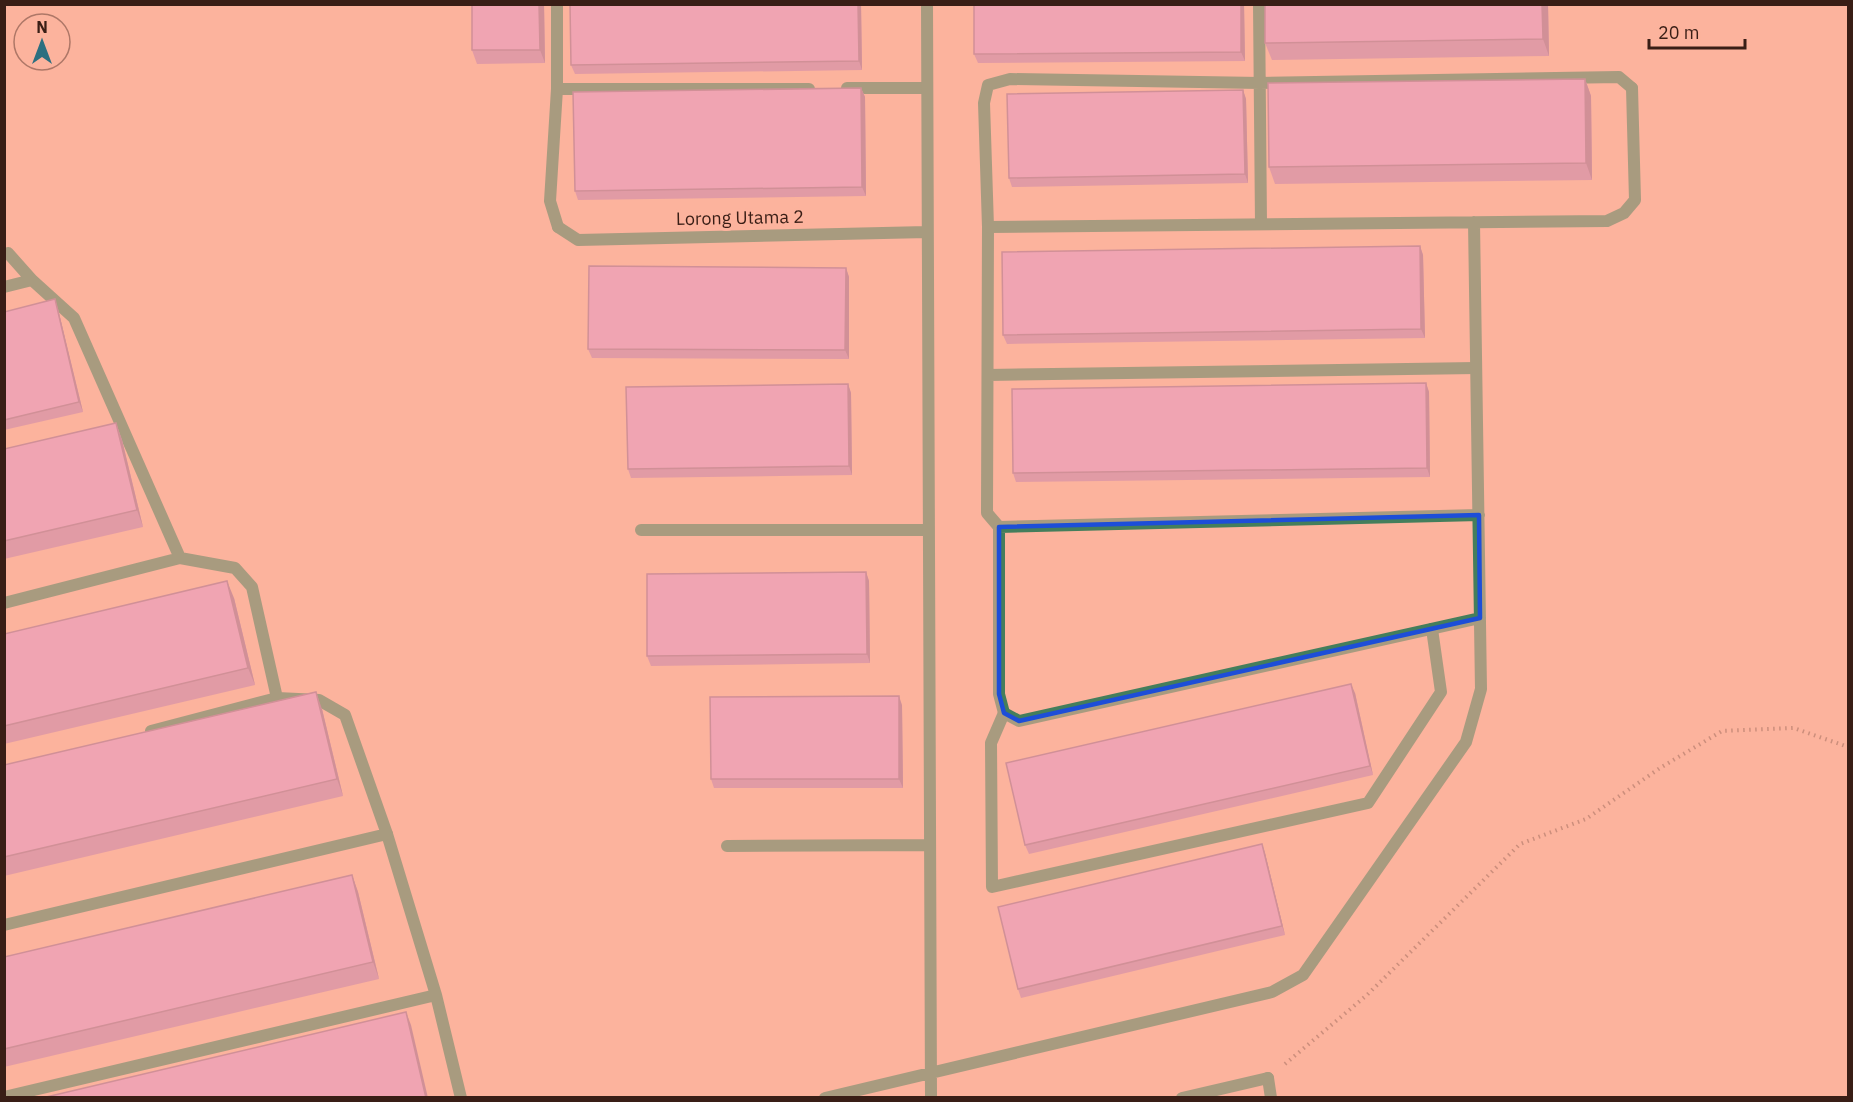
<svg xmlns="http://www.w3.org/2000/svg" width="1853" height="1102" font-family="'IBM Plex Sans',sans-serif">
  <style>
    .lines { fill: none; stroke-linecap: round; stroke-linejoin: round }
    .path { stroke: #926254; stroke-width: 4; stroke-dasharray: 1.5 4.5; stroke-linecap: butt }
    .service { stroke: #447e5c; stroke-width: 12 }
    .minor { stroke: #447e5c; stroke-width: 12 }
    .tertiary { stroke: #447e5c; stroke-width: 12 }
    .wall { fill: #c27eb0 }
    .shaded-wall { fill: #9e6690 }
    .building { fill: #e292cd; stroke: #9e6690; stroke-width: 1.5 }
    .marked { fill: none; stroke: #1d4ed8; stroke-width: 4.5; stroke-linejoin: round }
    .labels { text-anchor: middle; stroke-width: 6; stroke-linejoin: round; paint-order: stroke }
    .street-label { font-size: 18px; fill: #391e16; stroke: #fcb39d }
  </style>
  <rect width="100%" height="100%" fill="#fcb39d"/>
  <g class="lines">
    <path class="path" d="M1285,1064L1367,995L1520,844L1586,819L1660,768L1722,731L1794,728L1848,747"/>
    <path class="service" d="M557,4V89L550,201L558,227
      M1259,4L1261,224
      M847,88H927
      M557,89H809
      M988,375L1476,368
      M999,527L987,513L988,227L984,103L988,85L1010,79L1260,83L1619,77L1632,88
      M1004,713L991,743L992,887L1368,803L1441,692L1432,629
      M151,731L277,698
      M387,834L436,995L461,1098
      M4,1097L436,995"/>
    <path class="minor" d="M927,4L931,1098
      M558,227L578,240L927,232
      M988,227L1607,221L1624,213L1635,200L1632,88
      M4,287L32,280
      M1479,515L999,527V694L1004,713L1019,721L1480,618
      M641,530H928
      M4,603L180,558
      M727,846L930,845
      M4,925L387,834L345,715L319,700L277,698L252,587L235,568L180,558L74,318L32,280L8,253
      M1268,1078L1271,1098
      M825,1098L1272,992L1303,975L1466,742L1481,689L1474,222"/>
    <path class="tertiary" d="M1182,1098L1268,1078"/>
  </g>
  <path class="wall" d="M472,4H544L545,63L477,64L472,50Z
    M570,4H861L862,70L575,74L571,65Z
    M974,4H1244L1245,61L978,63L974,54Z
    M1548,4L1549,56L1272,60L1265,43Z
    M1585,79L1591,96L1592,180L1275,184L1269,167Z
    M861,88L865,97L866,196L578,200L575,191Z
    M1243,90L1246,99L1248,183L1012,187L1009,178Z
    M1420,246L1423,255L1425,338L1007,344L1003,335Z
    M846,268L849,277V359L592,358L588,349Z
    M58,309L83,412L4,430V312Z
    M1426,383L1429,392L1430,477L1016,482L1013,473Z
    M848,384L851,393L852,475L631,478L628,469Z
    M116,423L122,440L143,527L4,559V449Z
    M866,572L869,581L870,663L651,666L647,656Z
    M234,598L255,685L4,744V634Z
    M1355,693L1373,775L1029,854L1025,845Z
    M902,705L903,788H714L711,779Z
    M322,709L343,796L4,876V765Z
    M1262,844L1265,853L1285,935L1021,998L1018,989Z
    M352,875L358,892L379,979L4,1067V957Z"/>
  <path class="shaded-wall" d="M539,4H544L545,63L540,50Z
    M858,4H861L862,70L859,61Z
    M1241,4H1244L1245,61L1241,52Z
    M1542,4H1548L1549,56L1543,39Z
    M1585,79L1591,96L1592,180L1586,163Z
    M861,88L865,97L866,196L862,187Z
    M1243,90L1246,99L1248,183L1245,174Z
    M1420,246L1423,255L1425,338L1421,329Z
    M846,268L849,277V359L845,350Z
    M55,299L58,309L83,412L79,402Z
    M1426,383L1429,392L1430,477L1427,468Z
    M848,384L851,393L852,475L849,466Z
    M116,423L122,440L143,527L137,510Z
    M866,572L869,581L870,663L867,654Z
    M227,581L234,598L255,685L248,668Z
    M1351,684L1355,693L1373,775L1370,766Z
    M316,692L322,709L343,796L337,779Z
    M899,696L902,705L903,788L899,779Z
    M1262,844L1265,853L1285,935L1282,926Z
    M352,875L358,892L379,979L373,962Z
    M406,1012L411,1025L428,1098H426Z"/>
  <path class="building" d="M472,4H539L540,50H472Z
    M570,4H858L859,61L571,65Z
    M974,4H1241V52L974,54Z
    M1265,4H1542L1543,39L1265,43Z
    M1585,79L1586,163L1269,167L1268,83Z
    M861,88L862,187L575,191L573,92Z
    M1243,90L1245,174L1009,178L1007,94Z
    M1420,246L1421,329L1003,335L1002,252Z
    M589,266L846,268L845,350L588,349Z
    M55,299L79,402L4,420V312Z
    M1426,383L1427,468L1013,473L1012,389Z
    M848,384L849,466L628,469L626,387Z
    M116,423L137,510L4,541V449Z
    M866,572L867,654L647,656V574Z
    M227,581L248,668L4,726V634Z
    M1351,684L1370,766L1025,845L1006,763Z
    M316,692L337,779L4,857V765Z
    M899,696V779H711L710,697Z
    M1262,844L1282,926L1018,989L998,907Z
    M352,875L373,962L4,1049V957Z
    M406,1012L426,1098H42Z"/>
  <path d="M0 0H1853V1102H0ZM1479,515L1480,618L1019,721L1004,713L999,694V527Z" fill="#fcb39d" fill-opacity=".55" fill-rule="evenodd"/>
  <path class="marked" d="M1479,515L1480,618L1019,721L1004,713L999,694V527Z"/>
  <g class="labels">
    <g class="street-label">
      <text transform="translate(740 218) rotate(-1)" y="6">Lorong Utama 2</text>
    </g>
  </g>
  <rect width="1853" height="1102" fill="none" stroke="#391e16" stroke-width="12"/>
  <g transform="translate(42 42)"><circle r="28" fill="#fcb39d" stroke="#ae7767" stroke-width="1.5"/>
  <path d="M0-4.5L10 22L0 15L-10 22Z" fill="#2c6f80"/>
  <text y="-9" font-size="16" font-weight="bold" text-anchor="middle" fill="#391e16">N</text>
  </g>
  <path d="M1649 39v9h96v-9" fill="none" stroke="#391e16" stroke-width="3"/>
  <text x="1658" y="39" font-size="18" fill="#391e16" stroke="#fcb39d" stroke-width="4.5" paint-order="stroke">20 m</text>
</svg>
